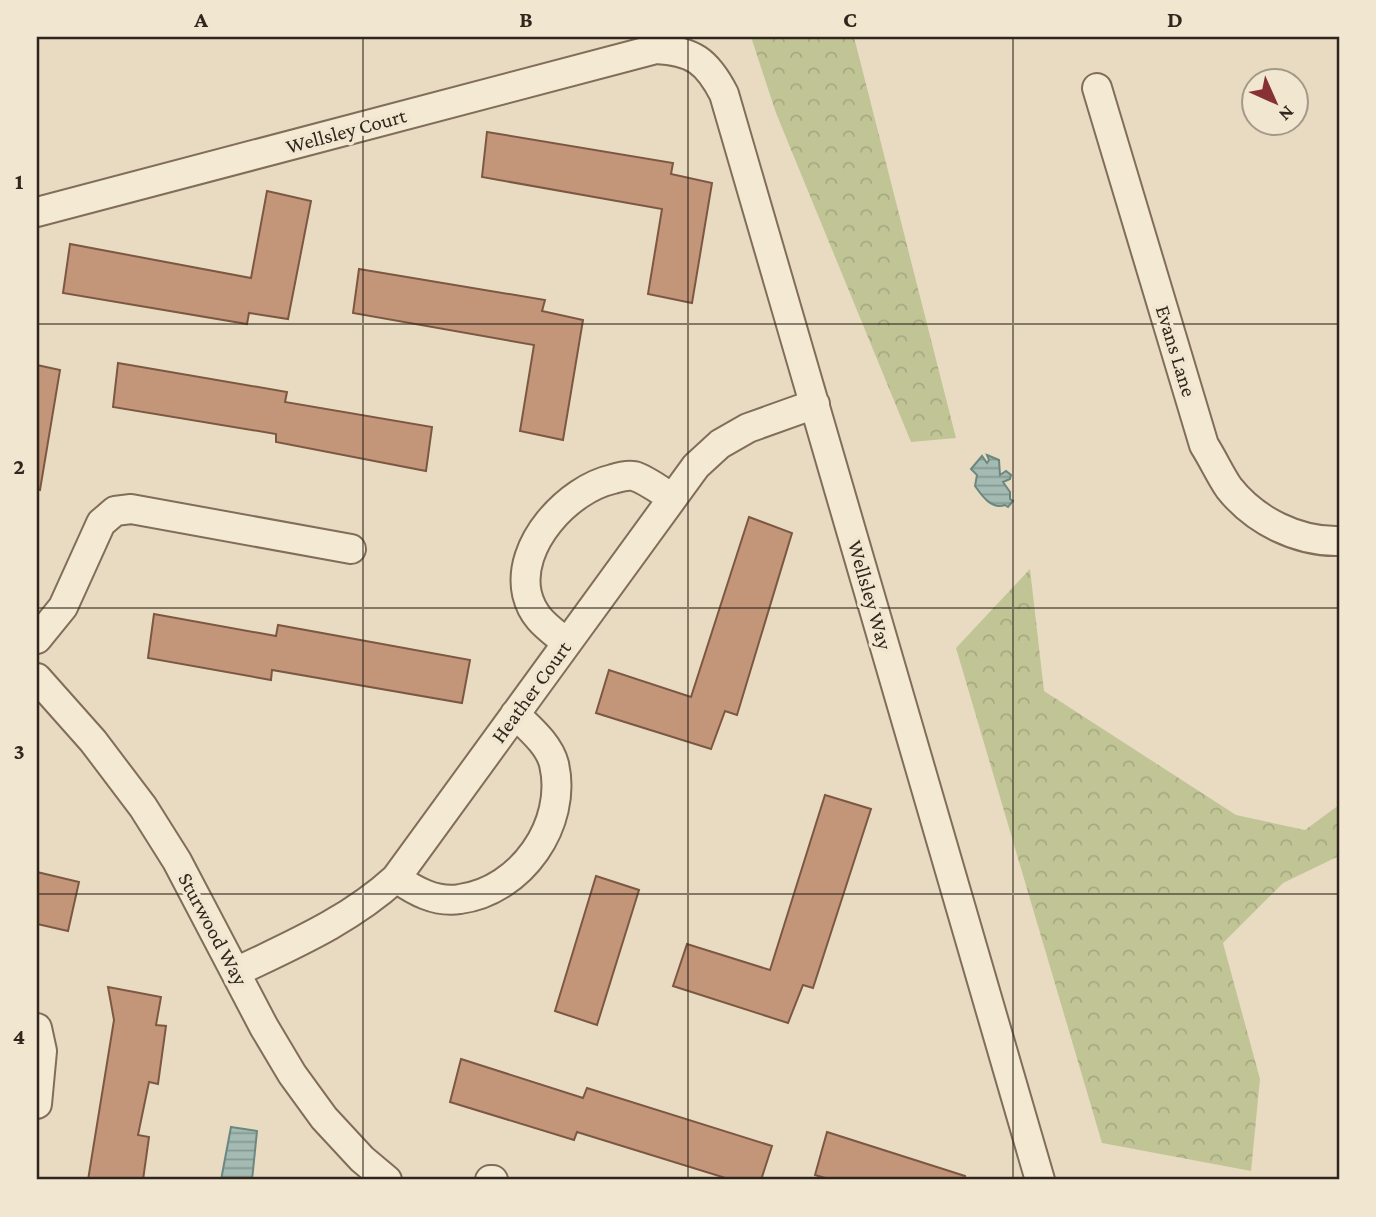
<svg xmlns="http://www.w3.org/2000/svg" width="1376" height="1217" font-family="'Crimson Pro',serif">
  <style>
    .forest { fill: url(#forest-crowns) }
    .water { fill: url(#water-rules); stroke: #6b8880; stroke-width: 2 }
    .building { fill: #c3967a; stroke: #7c5843; stroke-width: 2 }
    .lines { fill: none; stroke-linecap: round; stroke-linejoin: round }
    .minor-casing { stroke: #806d5a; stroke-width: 32 }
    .minor { stroke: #f4e9d3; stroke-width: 28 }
    .grid { fill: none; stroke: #31261d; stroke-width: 2; stroke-opacity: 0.55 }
    .labels { text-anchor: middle; stroke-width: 7; stroke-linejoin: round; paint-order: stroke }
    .street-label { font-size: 21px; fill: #31261d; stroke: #f1e6cf }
    .neatline { fill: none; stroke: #31261d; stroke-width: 2.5 }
    .grid-label { font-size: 23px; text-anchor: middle; font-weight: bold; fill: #31261d }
  </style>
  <defs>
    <pattern id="forest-crowns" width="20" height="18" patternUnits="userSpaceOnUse" patternTransform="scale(1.75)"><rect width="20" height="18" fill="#c1c596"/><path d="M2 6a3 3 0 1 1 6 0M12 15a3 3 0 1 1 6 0" fill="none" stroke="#a6a981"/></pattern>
    <pattern id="water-rules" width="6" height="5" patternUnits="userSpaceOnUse" patternTransform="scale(1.75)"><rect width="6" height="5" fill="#a3bbb3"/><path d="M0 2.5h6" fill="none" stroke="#859891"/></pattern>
  </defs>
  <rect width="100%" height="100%" fill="#e8dbc1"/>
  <path class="forest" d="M751,37H854L956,438L911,442L776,113Z
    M1030,569L1044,691L1236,815L1305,830L1339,805V856L1283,883L1223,943L1260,1079L1251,1171L1102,1143L956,648Z"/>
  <path class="water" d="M987,455L999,460L1000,475L1006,471L1011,475L1010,479L1003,482L1010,492V499L1013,501L1008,507L1005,505C992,510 982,496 975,486L977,475L971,469L982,456L987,463L989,460Z
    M231,1127L257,1131L252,1180H221Z"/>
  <path class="building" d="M487,132L673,163L671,174L712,183L692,303L648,294L662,209L482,177Z
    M267,191L311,201L288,319L249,313L247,324L63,293L70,244L251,278Z
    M359,269L545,300L542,311L583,320L563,440L520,431L534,345L353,313Z
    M118,363L287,392L285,402L432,427L426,471L276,442V434L113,407Z
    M37,365L60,370L40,490L37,489Z
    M749,517L792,533L737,715L725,711L711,749L596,713L609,670L691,697Z
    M154,614L276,636L278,625L470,660L462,703L272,670L271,680L148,658Z
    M825,795L871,809L813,988L803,985L788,1023L673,986L687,944L770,970Z
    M37,872L79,882L68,931L37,924Z
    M596,876L639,890L597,1025L555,1011Z
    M108,987L161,997L156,1025L166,1026L158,1084L149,1082L138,1135L149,1137L143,1180H88L114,1020Z
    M461,1059L583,1098L587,1088L772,1146L761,1180H732L577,1132L574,1140L450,1102Z
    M827,1132L965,1176L964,1180H832L815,1175Z"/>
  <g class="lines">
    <g class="minor-casing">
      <path id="minor" d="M1097,88L1204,445C1213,459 1220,475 1229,488C1255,521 1298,542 1339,541
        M37,212L656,49C693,51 707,61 724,94L1040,1180
        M37,639L63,607L101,523L115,511L131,509L351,549
        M567,643C549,628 533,619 527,594C516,545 568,489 613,479C619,477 628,475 634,476C647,480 661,491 672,498
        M37,678L93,741L143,807L177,861L264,1027L292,1074L324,1118L362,1159L387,1180
        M396,878C415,891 436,903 460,899C521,891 568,824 554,764C549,744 529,728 515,714
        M236,972C292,945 349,921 396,878L696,466L720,444L748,428L815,404
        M37,1028L42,1051L37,1104
        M490,1180H493"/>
    </g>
    <use href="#minor" class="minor"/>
  </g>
  <path class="grid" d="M363,37V1180M688,37V1180M1013,37V1180M37,324H1339M37,608H1339M37,894H1339"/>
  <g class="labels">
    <g class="street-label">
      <text transform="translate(346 131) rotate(-15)" y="7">Wellsley Court</text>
      <text transform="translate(1176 351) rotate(73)" y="7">Evans Lane</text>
      <text transform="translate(870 595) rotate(74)" y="7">Wellsley Way</text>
      <text transform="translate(531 692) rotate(-54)" y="7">Heather Court</text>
      <text transform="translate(213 929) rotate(62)" y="7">Sturwood Way</text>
    </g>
  </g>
  <rect width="1376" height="1217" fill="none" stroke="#f1e6cf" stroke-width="77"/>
  <g transform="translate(1275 102) rotate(135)"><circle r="33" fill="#f1e6cf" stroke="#a49988" stroke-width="2"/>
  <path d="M0-5L12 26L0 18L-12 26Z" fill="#883134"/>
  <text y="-10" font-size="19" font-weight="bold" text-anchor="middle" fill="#31261d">N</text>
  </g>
  <rect x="38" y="38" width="1300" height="1140" class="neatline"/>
  <g class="grid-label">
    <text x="201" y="27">A</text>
    <text x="526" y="27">B</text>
    <text x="850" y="27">C</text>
    <text x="1175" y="27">D</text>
    <text x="19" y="189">1</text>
    <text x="19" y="474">2</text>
    <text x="19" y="759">3</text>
    <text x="19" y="1044">4</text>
  </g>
</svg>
